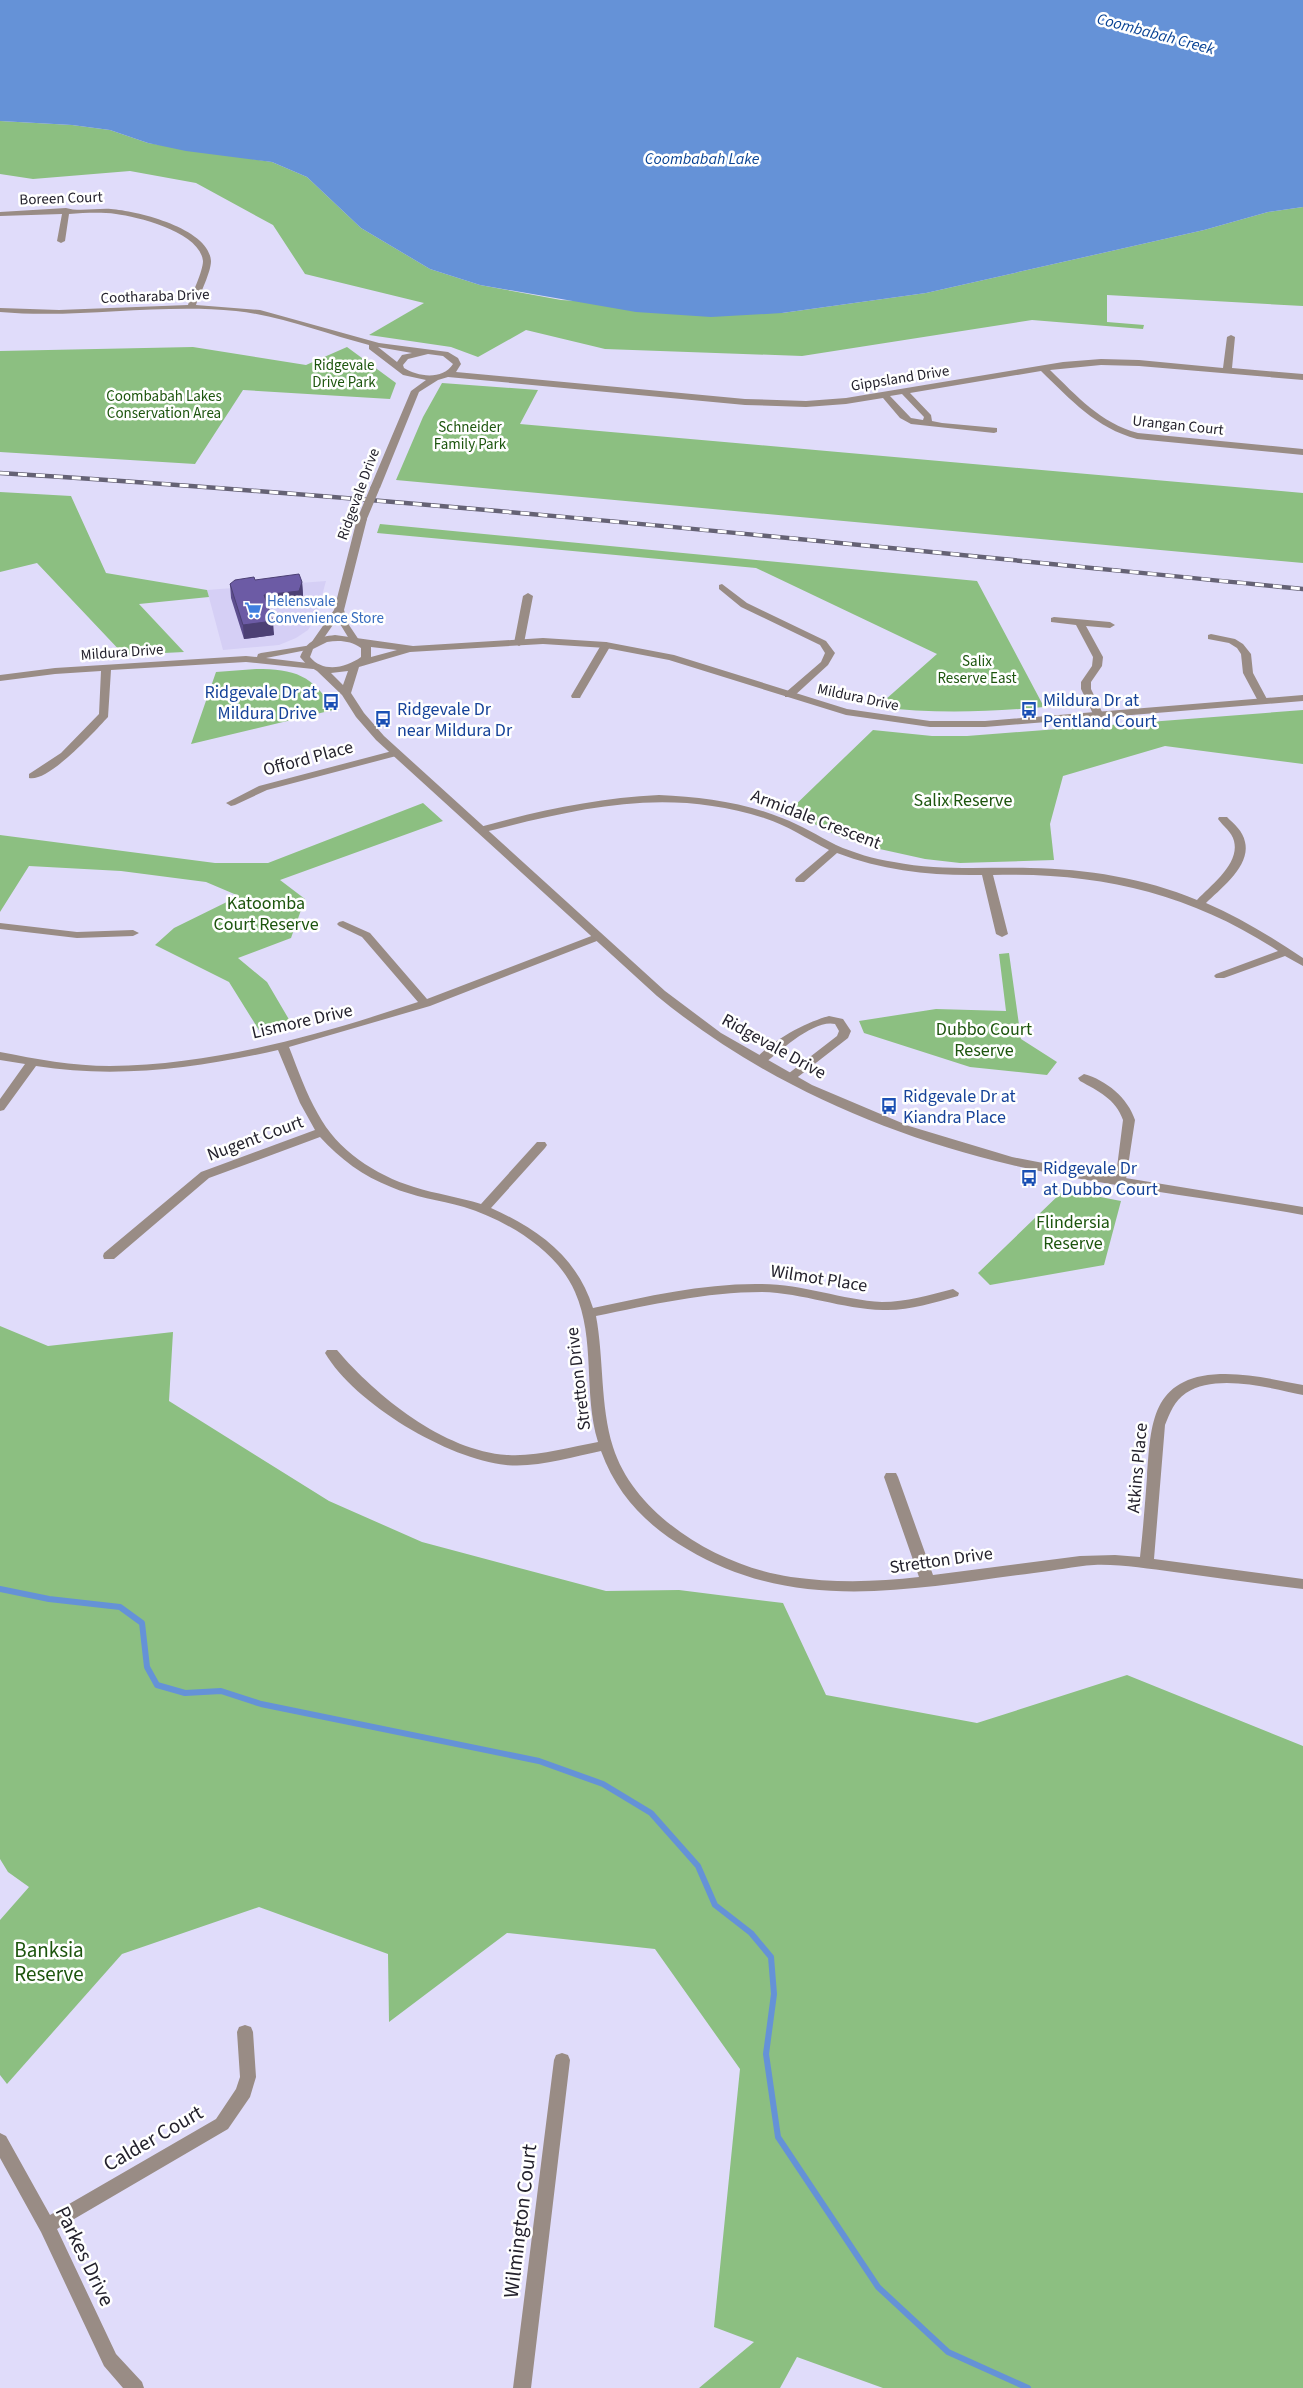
<svg xmlns="http://www.w3.org/2000/svg" width="1303" height="2388" font-family="'Source Sans 3',sans-serif">
  <style>
    .built { fill: #d5cff5 }
    .green { fill: #8cbf81 }
    .water { fill: #6592d7 }
    .lines { fill: none; stroke-linecap: round; stroke-linejoin: round }
    .stream { stroke: #6592d7; stroke-width: 6 }
    .minor { fill: #998c85; fill-rule: evenodd }
    .tertiary { fill: #998c85; fill-rule: evenodd }
    .rail-casing { stroke: #656274; stroke-width: 4.5 }
    .rail { stroke: #fff; stroke-width: 3; stroke-dasharray: 9; stroke-linecap: butt }
    .minor-bridge { stroke: #998c85; stroke-width: 9 }
    .wall { fill: #5d4e8e }
    .shaded-wall { fill: #4c4074 }
    .building { fill: #6c5ba5; stroke: #4c4074 }
    .labels { text-anchor: middle; stroke-width: 5; stroke-linejoin: round; paint-order: stroke }
    .far-street-label { font-size: 15px; fill: #24222d; stroke: #fff }
    .far-park-label { font-size: 15px; fill: #1d550e; stroke: #fff }
    .far-shop-label { font-size: 15px; fill: #366cbe; stroke: #fff; text-anchor: start }
    .far-water-label { font-size: 16px; font-style: italic; fill: #0a4495; stroke: #fff }
    .transit-label { font-size: 18px; fill: #164399; stroke: #fff; text-anchor: start }
    .street-label { font-size: 18px; fill: #24222d; stroke: #fff }
    .park-label { font-size: 18px; fill: #1d550e; stroke: #fff }
    .near-park-label { font-size: 21px; fill: #1d550e; stroke: #fff }
    .near-street-label { font-size: 21px; fill: #24222d; stroke: #fff }
  </style>
  <rect width="100%" height="100%" fill="#e0dcfa"/>
  <path class="built" d="M326,581L316,618L308,630L296,638L279,645L223,650L207,590Z"/>
  <path class="green" d="M0,121L72,125L110,130L148,143L272,162L307,177L361,228L430,269L480,285L561,300L782,313L926,293L1204,230L1268,212L1303,207V306L1107,295V322L1144,325L1143,329L1032,320L802,356L605,349L526,330L478,357L451,347L369,335L424,303L305,274L273,225L196,183L130,171L33,179L0,174Z
    M193,347L306,365L347,347L396,383L390,399L243,390L195,464L0,452V351Z
    M442,383L538,390L520,424L1303,493V563L396,480L423,417Z
    M0,492L71,496L106,573L207,590L209,597L139,604L184,652L124,655L37,563L0,572Z
    M380,524L977,581L1044,707C988,712 934,714 877,707L937,654L756,568L377,533Z
    M256,669C294,669 314,675 333,710L191,744L216,672Z
    M1303,710V764L1165,746L1063,776L1050,824L1054,860L960,863L925,859L866,846L840,837L789,811L873,730L932,736H967Z
    M423,803L443,821L280,880L305,899L291,938L238,958L267,982L294,1028L262,1035L229,982L155,945L174,928L239,896L206,882L121,871L29,866L0,912V835L215,863H268Z
    M1009,953L1021,1039L1057,1062L1047,1075L970,1067L864,1033L859,1021L936,1009L1006,1011L999,954Z
    M1064,1190L1121,1201L1104,1265L990,1285L978,1273Z
    M0,1326L48,1346L173,1332L169,1401L329,1501L422,1542L606,1591L679,1590L783,1603L826,1695L977,1723L1127,1675L1303,1746V2388H883L797,2357L780,2388H699L754,2342L714,2327L740,2069L655,1949L507,1933L389,2022L388,1954L259,1907L122,1954L7,2084L0,2075V1920L29,1887L8,1872L0,1859Z"/>
  <path class="water" d="M0,0H1303V207L1268,212L1204,230L926,293L782,313L711,317L636,312L480,285L430,269L361,228L307,177L272,162L186,151L148,143L110,130L72,125L0,121Z"/>
  <g class="lines">
    <path class="stream" d="M0,1589L49,1599L120,1607L142,1623L147,1667L157,1685L185,1693L221,1691L261,1704L539,1761L603,1784L651,1813L698,1866L715,1905L751,1933L771,1957L774,1994L766,2054L778,2137L878,2287L948,2352L1028,2388"/>
    <path class="minor" d="M66,208C78,212 98,208 111,209C137,211 209,228 211,261C211,272 200,294 196,305L260,310L379,343L448,352L458,358L461,364L456,372L745,399L806,401L846,398L1063,362L1101,359L1139,360L1223,368L1227,337L1231,335L1235,337L1232,368L1303,374V380L1139,366L1101,365L1050,370C1077,396 1100,423 1138,433L1303,449V455L1137,439C1096,428 1071,400 1041,371L910,393L931,415L932,421L942,423L997,428V432L994,433L911,424L900,418L883,398L846,404L806,407L745,405L448,377L438,380L419,392L380,488L375,491L370,488L411,391L426,380L403,375L369,349V345C325,334 282,316 236,311C158,303 79,319 0,312V308L59,310L188,305C192,294 203,271 203,261C200,232 139,217 116,214C100,212 85,213 69,214L65,241L61,243L57,241L62,214L0,216V212ZM378,347L412,353L402,355L397,362ZM428,354L443,356L453,364C443,380 418,377 404,368L403,365L408,359ZM902,394L924,417L923,420L911,418L890,396Z
      M362,516L367,519L344,610L349,625L359,640L357,642H351L337,619L319,645H313L312,649L266,658L316,664V668L313,669L246,662L111,670L108,717C95,731 48,783 29,778V774L61,753L99,714L101,671L55,674L0,681V675L55,668L246,656L257,657L258,654L261,653L312,645L311,643L334,610L357,519Z
      M722,584L747,603L826,641L835,653L828,665L793,697H785V693L821,662L825,653L820,645L741,607L719,589V585Z
      M528,593L533,596L524,643L519,646L514,643L523,596Z
      M1054,617L1110,622L1115,625L1110,628L1086,626L1103,657L1102,666L1091,682V689L1103,714L1102,716H1094L1081,689V682L1092,666L1093,657L1076,625L1051,622V618Z
      M1211,634L1235,639L1243,644L1251,654L1253,673L1268,701L1267,703H1259L1258,701L1243,673L1241,654L1237,648L1229,643L1208,639V635Z
      M606,642L611,645L581,696L580,698H572L571,696L601,645Z
      M396,750L400,751V755L267,790L235,805L231,806L226,803L259,786Z
      M659,795C701,797 743,802 782,818C801,825 818,836 836,845C854,853 874,859 894,862C940,871 984,867 1030,868C1087,869 1144,878 1197,900C1211,885 1240,864 1234,841C1232,832 1223,826 1218,819L1219,817H1227C1234,824 1243,831 1245,842C1251,866 1220,889 1206,903C1240,918 1272,937 1303,958V966L1285,956L1224,978H1216L1214,976L1216,974L1278,951C1190,893 1098,872 993,875L1008,934L1002,937L996,934L982,875C933,876 884,871 837,853L804,882H796L795,880L796,878L829,850C807,839 787,825 764,818C663,786 578,809 480,833L475,830L476,828C537,811 596,798 659,795Z
      M343,921L370,933L427,999L594,935H602L604,937L602,939L430,1006L289,1047C298,1070 306,1093 318,1114C337,1150 375,1175 414,1187C436,1194 459,1197 481,1204L537,1142H545L547,1145L545,1148L491,1208C538,1229 577,1257 593,1308C649,1296 705,1283 762,1284C803,1284 842,1300 882,1302C906,1302 930,1295 953,1289L959,1293L958,1296C933,1303 908,1311 883,1310C842,1309 803,1293 762,1292C706,1292 650,1305 596,1316C604,1359 600,1405 613,1447C635,1517 721,1567 791,1577C834,1583 877,1582 919,1577L884,1477L886,1473H896L898,1477L933,1575L1080,1556L1115,1555L1140,1557C1143,1530 1145,1504 1147,1477C1151,1424 1151,1377 1220,1374C1248,1373 1276,1380 1303,1385V1395C1270,1388 1216,1373 1186,1393C1174,1401 1170,1413 1165,1425L1154,1559L1303,1579V1589C1260,1584 1217,1578 1174,1572C1148,1569 1121,1564 1094,1565C1074,1566 1054,1571 1034,1573C915,1588 797,1615 687,1549C647,1526 617,1495 601,1451C571,1457 537,1468 506,1465C448,1459 355,1404 325,1353L327,1350H337C376,1396 444,1451 507,1455C537,1457 569,1447 598,1442C583,1393 596,1340 575,1292C557,1250 506,1220 464,1207C439,1200 414,1197 391,1187C363,1176 340,1159 320,1137L209,1178L114,1259H104L103,1256L104,1253L201,1172L315,1130L300,1103L278,1050C198,1068 117,1079 36,1066L4,1110L0,1111V1099L25,1064L0,1060V1052C36,1059 73,1066 110,1066C215,1065 319,1035 418,1002L362,937L339,926L337,924L339,922Z
      M0,923L77,932L133,930L139,933L133,936L77,938L0,929Z
      M829,1016L843,1019L851,1031L848,1038L794,1080L790,1081L784,1077L837,1036L839,1031L835,1024C814,1019 780,1051 764,1064L760,1065L754,1061C769,1042 806,1022 829,1016Z
      M1084,1074C1106,1080 1128,1098 1135,1120L1125,1186H1117L1115,1183L1123,1120C1116,1099 1098,1091 1080,1081L1078,1078Z
      M245,2025L251,2027L253,2032L256,2077L250,2097L228,2129L57,2229L116,2354L142,2382L144,2388H123L104,2366L41,2232L0,2158V2133L6,2136L50,2215L216,2119L236,2089L240,2077L237,2032L239,2027Z
      M562,2053L568,2055L570,2060L531,2388H513L554,2060L556,2055Z"/>
    <path class="tertiary" d="M335,635L413,646L543,638L606,642L674,655L847,709L930,721H985L1303,695V701L985,727H930L846,715L669,660L606,648L543,644L410,652L359,667L351,693L364,713L384,736L665,991L721,1033L812,1085L909,1126L1012,1157L1095,1173L1303,1207V1215C1206,1197 1108,1187 1012,1165C884,1135 759,1080 657,996L376,740L356,717L342,695L317,671L307,665L300,657C307,640 318,637 335,635ZM327,642C340,640 351,641 361,648V657C346,668 323,673 310,657L313,649ZM371,647L397,650L371,657ZM348,671L343,685L331,673Z"/>
    <g class="rail-casing">
      <path id="rail" d="M0,473C435,500 869,546 1303,589"/>
    </g>
    <use href="#rail" class="rail"/>
    <path class="minor-bridge" d="M362,519L375,488"/>
  </g>
  <path class="wall" d="M255,580L302,582L303,595L300,604L268,608L274,635L244,639L231,598L230,584Z"/>
  <path class="shaded-wall" d="M302,582L303,595L300,604L265,608L264,595Z
    M273,621L274,635L244,639L243,625Z"/>
  <path class="building" d="M299,574L302,582L299,591L264,595L273,621L243,625L230,584L235,580L254,577L255,580Z"/>
  <defs>
    <g id="supermarket-bare" transform="scale(1.35)"><path d="M-6-5.5h2.5l.6 2H6L4.5 2H-2.5L-4.4-4H-6ZM-1.5 3.2a1.3 1.3 0 1 0 .1 0ZM3 3.2a1.3 1.3 0 1 0 .1 0Z" fill="#3f7fe0" stroke="#fff" stroke-width="2.5" paint-order="stroke"/></g>
    <g id="bus-bare" transform="scale(1.35)"><path d="M-5-6H5V4H4V6H2V4H-2V6H-4V4H-5ZM-3.5-4V0h7V-4ZM-3.5 1.2v1.5H-2V1.2ZM2 1.2v1.5H3.5V1.2Z" fill="#1a4fb4" stroke="#fff" stroke-width="2.5" paint-order="stroke"/></g>
  </defs>
  <g fill-rule="evenodd">
    <use href="#supermarket-bare" x="253" y="610"/>
    <use href="#bus-bare" x="331" y="702"/>
    <use href="#bus-bare" x="1029" y="710"/>
    <use href="#bus-bare" x="383" y="719"/>
    <use href="#bus-bare" x="889" y="1106"/>
    <use href="#bus-bare" x="1029" y="1178"/>
  </g>
  <g class="labels">
    <g class="far-street-label">
      <text transform="translate(61 198) rotate(-2)" y="5">Boreen Court</text>
      <text transform="translate(155 296) rotate(-2)" y="5">Cootharaba Drive</text>
      <text transform="translate(900 378) rotate(-9)" y="5">Gippsland Drive</text>
      <text transform="translate(1178 425) rotate(6)" y="5">Urangan Court</text>
      <text transform="translate(358 494) rotate(-70)" y="5">Ridgevale Drive</text>
      <text transform="translate(122 652) rotate(-4)" y="5">Mildura Drive</text>
      <text transform="translate(858 697) rotate(12)" y="5">Mildura Drive</text>
    </g>
    <g class="far-park-label">
      <text x="344" y="370">Ridgevale<tspan x="344" dy="17">Drive Park</tspan></text>
      <text x="164" y="401">Coombabah Lakes<tspan x="164" dy="17">Conservation Area</tspan></text>
      <text x="470" y="432">Schneider<tspan x="470" dy="17">Family Park</tspan></text>
      <text x="977" y="666">Salix<tspan x="977" dy="17">Reserve East</tspan></text>
    </g>
    <g class="far-shop-label">
      <text x="267" y="606">Helensvale<tspan x="267" dy="17">Convenience Store</tspan></text>
    </g>
    <g class="far-water-label">
      <text transform="translate(1156 33) rotate(15)" y="6">Coombabah Creek</text>
      <text x="702" y="164">Coombabah Lake</text>
    </g>
    <g class="transit-label">
      <text x="317" y="698" text-anchor="end">Ridgevale Dr at<tspan x="317" dy="21">Mildura Drive</tspan></text>
      <text x="1043" y="706">Mildura Dr at<tspan x="1043" dy="21">Pentland Court</tspan></text>
      <text x="397" y="715">Ridgevale Dr<tspan x="397" dy="21">near Mildura Dr</tspan></text>
      <text x="903" y="1102">Ridgevale Dr at<tspan x="903" dy="21">Kiandra Place</tspan></text>
      <text x="1043" y="1174">Ridgevale Dr<tspan x="1043" dy="21">at Dubbo Court</tspan></text>
    </g>
    <g class="street-label">
      <text transform="translate(308 758) rotate(-15)" y="6">Offord Place</text>
      <text transform="translate(816 819) rotate(21)" y="6">Armidale Crescent</text>
      <text transform="translate(302 1021) rotate(-13)" y="6">Lismore Drive</text>
      <text transform="translate(774 1046) rotate(29)" y="6">Ridgevale Drive</text>
      <text transform="translate(255 1138) rotate(-20)" y="6">Nugent Court</text>
      <text transform="translate(819 1278) rotate(9)" y="6">Wilmot Place</text>
      <text transform="translate(578 1379) rotate(-97)" y="6">Stretton Drive</text>
      <text transform="translate(1137 1468) rotate(-85)" y="6">Atkins Place</text>
      <text transform="translate(941 1560) rotate(-8)" y="6">Stretton Drive</text>
    </g>
    <g class="park-label">
      <text x="963" y="806">Salix Reserve</text>
      <text x="266" y="909">Katoomba<tspan x="266" dy="21">Court Reserve</tspan></text>
      <text x="984" y="1035">Dubbo Court<tspan x="984" dy="21">Reserve</tspan></text>
      <text x="1073" y="1228">Flindersia<tspan x="1073" dy="21">Reserve</tspan></text>
    </g>
    <g class="near-park-label">
      <text x="49" y="1957">Banksia<tspan x="49" dy="24">Reserve</tspan></text>
    </g>
    <g class="near-street-label">
      <text transform="translate(153 2138) rotate(-30)" y="7">Calder Court</text>
      <text transform="translate(520 2221) rotate(-83)" y="7">Wilmington Court</text>
      <text transform="translate(85 2256) rotate(64)" y="7">Parkes Drive</text>
    </g>
  </g>
</svg>
